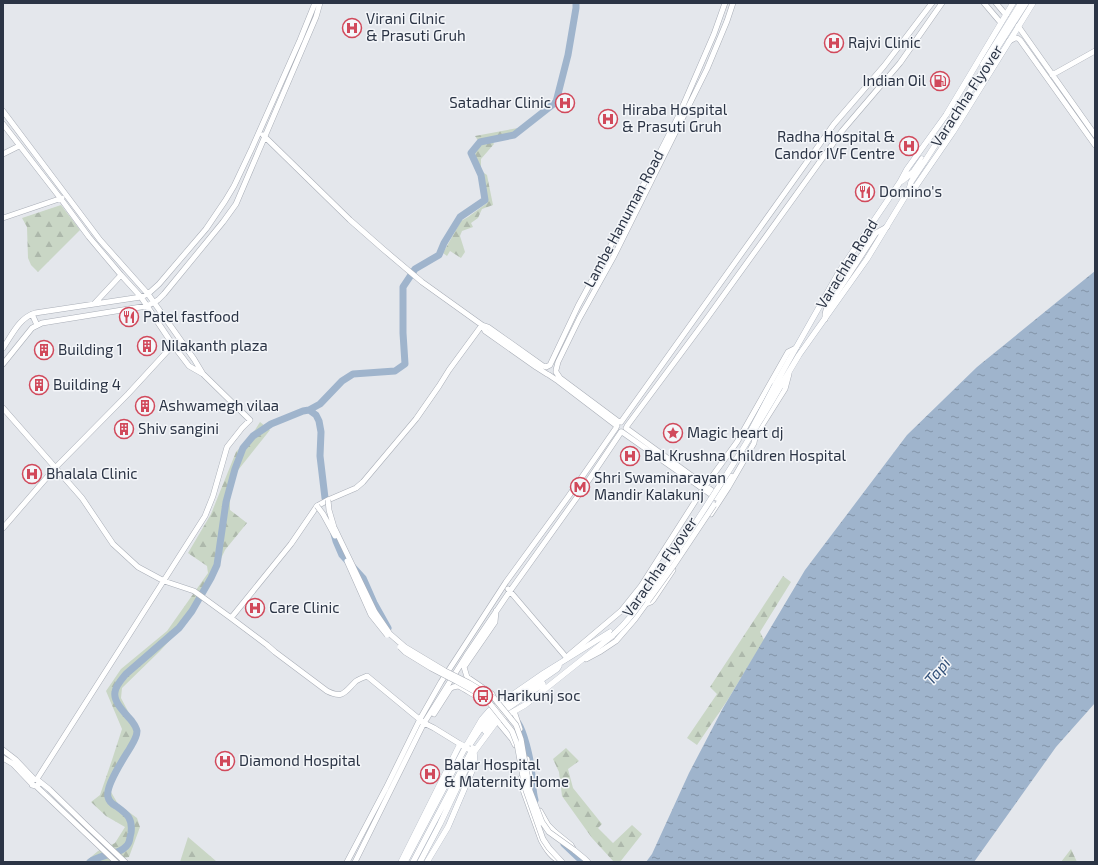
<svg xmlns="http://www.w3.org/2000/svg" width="1098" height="865" font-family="'Exo 2',sans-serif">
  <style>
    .forest { fill: url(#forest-firs) }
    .water { fill: url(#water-ripples) }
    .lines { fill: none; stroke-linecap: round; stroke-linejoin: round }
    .river { stroke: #9fb4cc; stroke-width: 7 }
    .secondary-casing { stroke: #a9aeb7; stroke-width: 6 }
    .primary-casing { stroke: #a3abb8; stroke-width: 6 }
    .secondary { stroke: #fff; stroke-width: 5 }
    .primary { stroke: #fff; stroke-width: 5.5 }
    .secondary-bridge-casing { stroke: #a9aeb7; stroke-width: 6; stroke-linecap: butt }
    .primary-bridge-casing { stroke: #a3abb8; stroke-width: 6; stroke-linecap: butt }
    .secondary-bridge { stroke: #fff; stroke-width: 5 }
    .primary-bridge { stroke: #fff; stroke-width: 5.5 }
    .labels { text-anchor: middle; stroke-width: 3; stroke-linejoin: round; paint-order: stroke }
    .poi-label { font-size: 15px; fill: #2b3445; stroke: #f4f6f9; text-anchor: start }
    .street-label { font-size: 15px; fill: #2b3445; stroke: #f4f6f9 }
    .water-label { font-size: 16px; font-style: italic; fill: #34527a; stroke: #f4f6f9 }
  </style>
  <defs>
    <pattern id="forest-firs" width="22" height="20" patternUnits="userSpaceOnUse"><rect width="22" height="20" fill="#c9d6c5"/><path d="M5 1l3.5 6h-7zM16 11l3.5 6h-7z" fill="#adb8ab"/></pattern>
    <pattern id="water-ripples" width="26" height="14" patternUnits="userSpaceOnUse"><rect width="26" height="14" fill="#9fb4cc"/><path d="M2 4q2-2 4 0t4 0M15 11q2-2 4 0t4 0" fill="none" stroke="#8293a7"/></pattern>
  </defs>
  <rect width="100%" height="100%" fill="#e4e7ec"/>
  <path class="forest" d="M518,128V132L479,142L475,136Z
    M492,141L494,144L481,159V171L487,175L493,205L482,209L478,218L471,223L473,227L462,231L460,236L465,252L461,258L450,251L447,256L443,253L461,221L468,217L487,203L486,189L476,164L475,152L481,144Z
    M61,205L80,230L38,272L31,265L28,258L27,227L22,218Z
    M260,422L270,430L235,474L230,499V510L247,523L225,550L211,580L181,628L160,651L122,688L121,698L139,732V736L111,787V792L118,804L137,818L140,827L129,857L105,862H85L98,851L115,843L125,827L106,816L91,802L100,795L112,760L122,729L106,691L121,669L167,631L208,573L207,566L188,553L211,514L236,452L255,430Z
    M783,576L791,582L760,632L764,640L727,701L697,745L687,738L717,694L710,687Z
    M566,748L579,761L568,769L573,788L602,824L598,828L613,843L632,825L642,834L620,862H614L592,838L562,796L559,772L553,759Z
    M188,837L216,861V862H180Z
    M1071,849L1077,862H1061Z"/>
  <path class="water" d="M1095,271V703L1056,747L974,862H646L652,854L689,773L723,708L805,570L907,435L977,367Z"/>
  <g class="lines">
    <path class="river" d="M309,410L320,404L342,381L353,374L395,371L405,364L403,333V287L415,269L439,255L444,243L460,217L485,200L481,175L471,153L480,142L514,135L556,102L568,55L576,8V3
      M333,530L336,541L342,555L363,578L374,603L388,628
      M518,723C524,732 530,757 531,768C533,779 532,789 535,800
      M564,844L583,862
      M90,862C100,854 124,855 129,842C130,839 130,836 131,833C133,818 127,814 116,806C112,804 109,802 108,797C105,786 124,758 130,748C133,743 137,737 137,731C136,726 133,723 131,720C125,713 113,702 115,692C116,685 122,679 126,674L179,628L192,611L211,578L217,565L226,502L235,469L243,448L253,436L271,424L303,411L309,410L316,415L319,421L321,432L320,456L325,498"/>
    <g class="secondary-casing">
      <path id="secondary" d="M984,3L1001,23
        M996,3L1006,15
        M1018,26L1095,135
        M1009,41C1014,39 1016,36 1020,40L1095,145
        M1052,75L1095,51
        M3,111L100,240L148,294L194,359L203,374L250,420L242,428L227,447L213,496L205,516L37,779
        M3,124L61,199L89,237L121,275L141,297L173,345L189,366L203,374
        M263,135L350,220L383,249L422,282L482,325L485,331L536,367L547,374
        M3,154L19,146
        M3,218L62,198
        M94,304L121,275
        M32,314L37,325
        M825,319V314L826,310L876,233L887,227
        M482,325L488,327L543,366L546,367L550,365L578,306L636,199L678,117L714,34L725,3
        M3,348C12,335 19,318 35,313L141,297L148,294L159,284L206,229L225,201L234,186L252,148L300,40L315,3
        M3,364L32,328L42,323L147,306L158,300L164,294L223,222L236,204L316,17L320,3
        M556,370L558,362L579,319L614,256L707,69L727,21L733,3
        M556,372L560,378L619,422
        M549,375L558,381L617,426
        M3,408L82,498L113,544L138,567L164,581L194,591L231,618L267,645L275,652L327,691C343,699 345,692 355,682C358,679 363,678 367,676L424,723L434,728L460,744
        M621,422L834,124L884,66L932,3
        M627,426L705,321L842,131L900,63L942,3
        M626,428L718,495
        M622,432L716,498
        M754,438L785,389L789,374
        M718,498L731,476
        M711,514L728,488L754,443L755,437
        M3,528L55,468L128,394L173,345
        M664,550L676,559
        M508,589L566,657
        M646,604L651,602L653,600L673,570
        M231,618L291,544L317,506L328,500L356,488L363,482L416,419L439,386L449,370L482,325
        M569,655L621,611L641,586L703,489L737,442L788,352L796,348
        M586,659L601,651L616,641L635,619L648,601
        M494,698L492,694L467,677L464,667L495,622L496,611
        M514,711L520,729
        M434,714L450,689L453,687L458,686C466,689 481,701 488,701
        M497,721L512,739L515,745
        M3,750L16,760L34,779L38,780L39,784L36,786L32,785V781L34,779
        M3,758L13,764L31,783
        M527,759L531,782
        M521,778L523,790L541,840C546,849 552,859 562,862
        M39,781L49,789L87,826L125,862
        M36,786L116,862
        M540,811L548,825L555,832L571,845L574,850L585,859L588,862
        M347,862L386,788L420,719L441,682L506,582L568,497L616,428
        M355,862L424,723L466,656L510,591L580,493L621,432"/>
    </g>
    <g class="primary-casing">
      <path id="primary" d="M902,181L913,172L922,159
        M909,190L911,182L925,161
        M775,385L839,272L900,182L907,169L946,115L1013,3
        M780,387L799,355L867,259L909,190L916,186L953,132L1033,3
        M518,696L557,669L559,666
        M485,731L496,716L543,684
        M471,743L490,715L511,701
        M401,862L460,744L474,752L475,764L448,827L427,862
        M405,862L465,748L482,719L489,711L544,673L610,632
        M413,862L473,748
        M420,862L440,824L474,752L497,721L525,705L613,635"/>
    </g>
    <use href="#secondary" class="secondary"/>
    <use href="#primary" class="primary"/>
    <g class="secondary-bridge-casing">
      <path id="secondary-bridge" d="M328,500L329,510L334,527L375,612L390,634L405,647L445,671L469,683L494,698L516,725L521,739L530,791L542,822L549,832L574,850
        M317,506L323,514L335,536
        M347,561L371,615L387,635
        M648,601L674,565L714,505
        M400,647L405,652L431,668L456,681L481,695L488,701L512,731L517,744L525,788L543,839L549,848L562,862"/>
    </g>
    <g class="primary-bridge-casing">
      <path id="primary-bridge" d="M983,64L1021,3
        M925,161L1026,3
        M748,436L775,385
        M613,635C628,622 638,607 650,590C660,576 670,562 679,548C714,495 748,442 780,387"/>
    </g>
    <use href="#secondary-bridge" class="secondary-bridge"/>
    <use href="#primary-bridge" class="primary-bridge"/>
  </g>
  <defs>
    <g id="hospital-ring" transform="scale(1)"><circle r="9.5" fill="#f4f6f9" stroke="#d1495b" stroke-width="1.5"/><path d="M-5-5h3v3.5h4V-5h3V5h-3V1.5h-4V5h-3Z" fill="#d1495b"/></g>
    <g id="fuel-ring" transform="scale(1)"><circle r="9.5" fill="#f4f6f9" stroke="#d1495b" stroke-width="1.5"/><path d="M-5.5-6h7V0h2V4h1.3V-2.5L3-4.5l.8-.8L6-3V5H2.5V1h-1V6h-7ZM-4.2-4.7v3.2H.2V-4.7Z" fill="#d1495b"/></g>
    <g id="restaurant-ring" transform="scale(1)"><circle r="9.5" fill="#f4f6f9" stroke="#d1495b" stroke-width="1.5"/><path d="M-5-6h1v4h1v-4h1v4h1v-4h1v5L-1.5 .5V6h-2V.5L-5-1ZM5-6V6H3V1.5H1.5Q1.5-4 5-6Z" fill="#d1495b"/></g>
    <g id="building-ring" transform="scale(1)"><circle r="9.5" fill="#f4f6f9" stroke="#d1495b" stroke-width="1.5"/><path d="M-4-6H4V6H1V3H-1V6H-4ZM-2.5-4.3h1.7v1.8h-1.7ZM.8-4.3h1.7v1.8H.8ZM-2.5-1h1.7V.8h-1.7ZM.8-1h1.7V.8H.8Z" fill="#d1495b"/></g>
    <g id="sight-ring" transform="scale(1)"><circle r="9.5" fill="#f4f6f9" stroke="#d1495b" stroke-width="1.5"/><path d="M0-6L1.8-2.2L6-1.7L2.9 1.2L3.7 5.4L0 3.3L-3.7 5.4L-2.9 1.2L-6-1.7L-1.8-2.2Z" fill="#d1495b"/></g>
    <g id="metro-ring" transform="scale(1)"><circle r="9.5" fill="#f4f6f9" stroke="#d1495b" stroke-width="1.5"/><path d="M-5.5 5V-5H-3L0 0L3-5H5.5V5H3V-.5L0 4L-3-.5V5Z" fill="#d1495b"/></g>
    <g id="bus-ring" transform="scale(1)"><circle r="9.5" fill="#f4f6f9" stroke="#d1495b" stroke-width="1.5"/><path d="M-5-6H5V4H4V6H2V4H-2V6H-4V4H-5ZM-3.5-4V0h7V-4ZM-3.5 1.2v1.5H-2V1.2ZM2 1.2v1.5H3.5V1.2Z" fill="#d1495b"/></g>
  </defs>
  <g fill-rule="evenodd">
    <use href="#hospital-ring" x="352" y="28"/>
    <use href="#hospital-ring" x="834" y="43"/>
    <use href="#fuel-ring" x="940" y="81"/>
    <use href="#hospital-ring" x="565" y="103"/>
    <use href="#hospital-ring" x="608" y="119"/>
    <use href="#hospital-ring" x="909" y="146"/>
    <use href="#restaurant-ring" x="865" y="192"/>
    <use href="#restaurant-ring" x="129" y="317"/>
    <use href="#building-ring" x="147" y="346"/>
    <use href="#building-ring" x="44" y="350"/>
    <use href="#building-ring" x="39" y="385"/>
    <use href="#building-ring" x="145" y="406"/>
    <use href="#building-ring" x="124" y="429"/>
    <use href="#sight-ring" x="673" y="433"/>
    <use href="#hospital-ring" x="630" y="456"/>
    <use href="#hospital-ring" x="32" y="474"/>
    <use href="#metro-ring" x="580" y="487"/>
    <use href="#hospital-ring" x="255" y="608"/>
    <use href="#bus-ring" x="483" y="696"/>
    <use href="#hospital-ring" x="225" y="761"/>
    <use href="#hospital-ring" x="430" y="774"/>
  </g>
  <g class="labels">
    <g class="poi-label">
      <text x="366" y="24">Virani Cilnic<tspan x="366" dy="17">&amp; Prasuti Gruh</tspan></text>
      <text x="848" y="48">Rajvi Clinic</text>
      <text x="926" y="86" text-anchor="end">Indian Oil</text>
      <text x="551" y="108" text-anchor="end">Satadhar Clinic</text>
      <text x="622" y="115">Hiraba Hospital<tspan x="622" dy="17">&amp; Prasuti Gruh</tspan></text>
      <text x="895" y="142" text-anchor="end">Radha Hospital &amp;<tspan x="895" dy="17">Candor IVF Centre</tspan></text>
      <text x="879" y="197">Domino's</text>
      <text x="143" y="322">Patel fastfood</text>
      <text x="161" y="351">Nilakanth plaza</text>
      <text x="58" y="355">Building 1</text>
      <text x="53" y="390">Building 4</text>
      <text x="159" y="411">Ashwamegh vilaa</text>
      <text x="138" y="434">Shiv sangini</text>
      <text x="687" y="438">Magic heart dj</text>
      <text x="644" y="461">Bal Krushna Children Hospital</text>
      <text x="46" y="479">Bhalala Clinic</text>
      <text x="594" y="483">Shri Swaminarayan<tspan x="594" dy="17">Mandir Kalakunj</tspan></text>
      <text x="269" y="613">Care Clinic</text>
      <text x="497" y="701">Harikunj soc</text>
      <text x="239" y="766">Diamond Hospital</text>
      <text x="444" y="770">Balar Hospital<tspan x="444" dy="17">&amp; Maternity Home</tspan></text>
    </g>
    <g class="street-label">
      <text transform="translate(967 96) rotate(-57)" y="5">Varachha Flyover</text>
      <text transform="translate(624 219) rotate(-62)" y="5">Lambe Hanuman Road</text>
      <text transform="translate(847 264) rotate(-58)" y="5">Varachha Road</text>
      <text transform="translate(660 567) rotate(-55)" y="5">Varachha Flyover</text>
    </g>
    <g class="water-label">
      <text transform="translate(937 671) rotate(-50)" y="6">Tapi</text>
    </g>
  </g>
  <rect width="1098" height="865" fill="none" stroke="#2b3445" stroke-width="8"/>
</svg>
